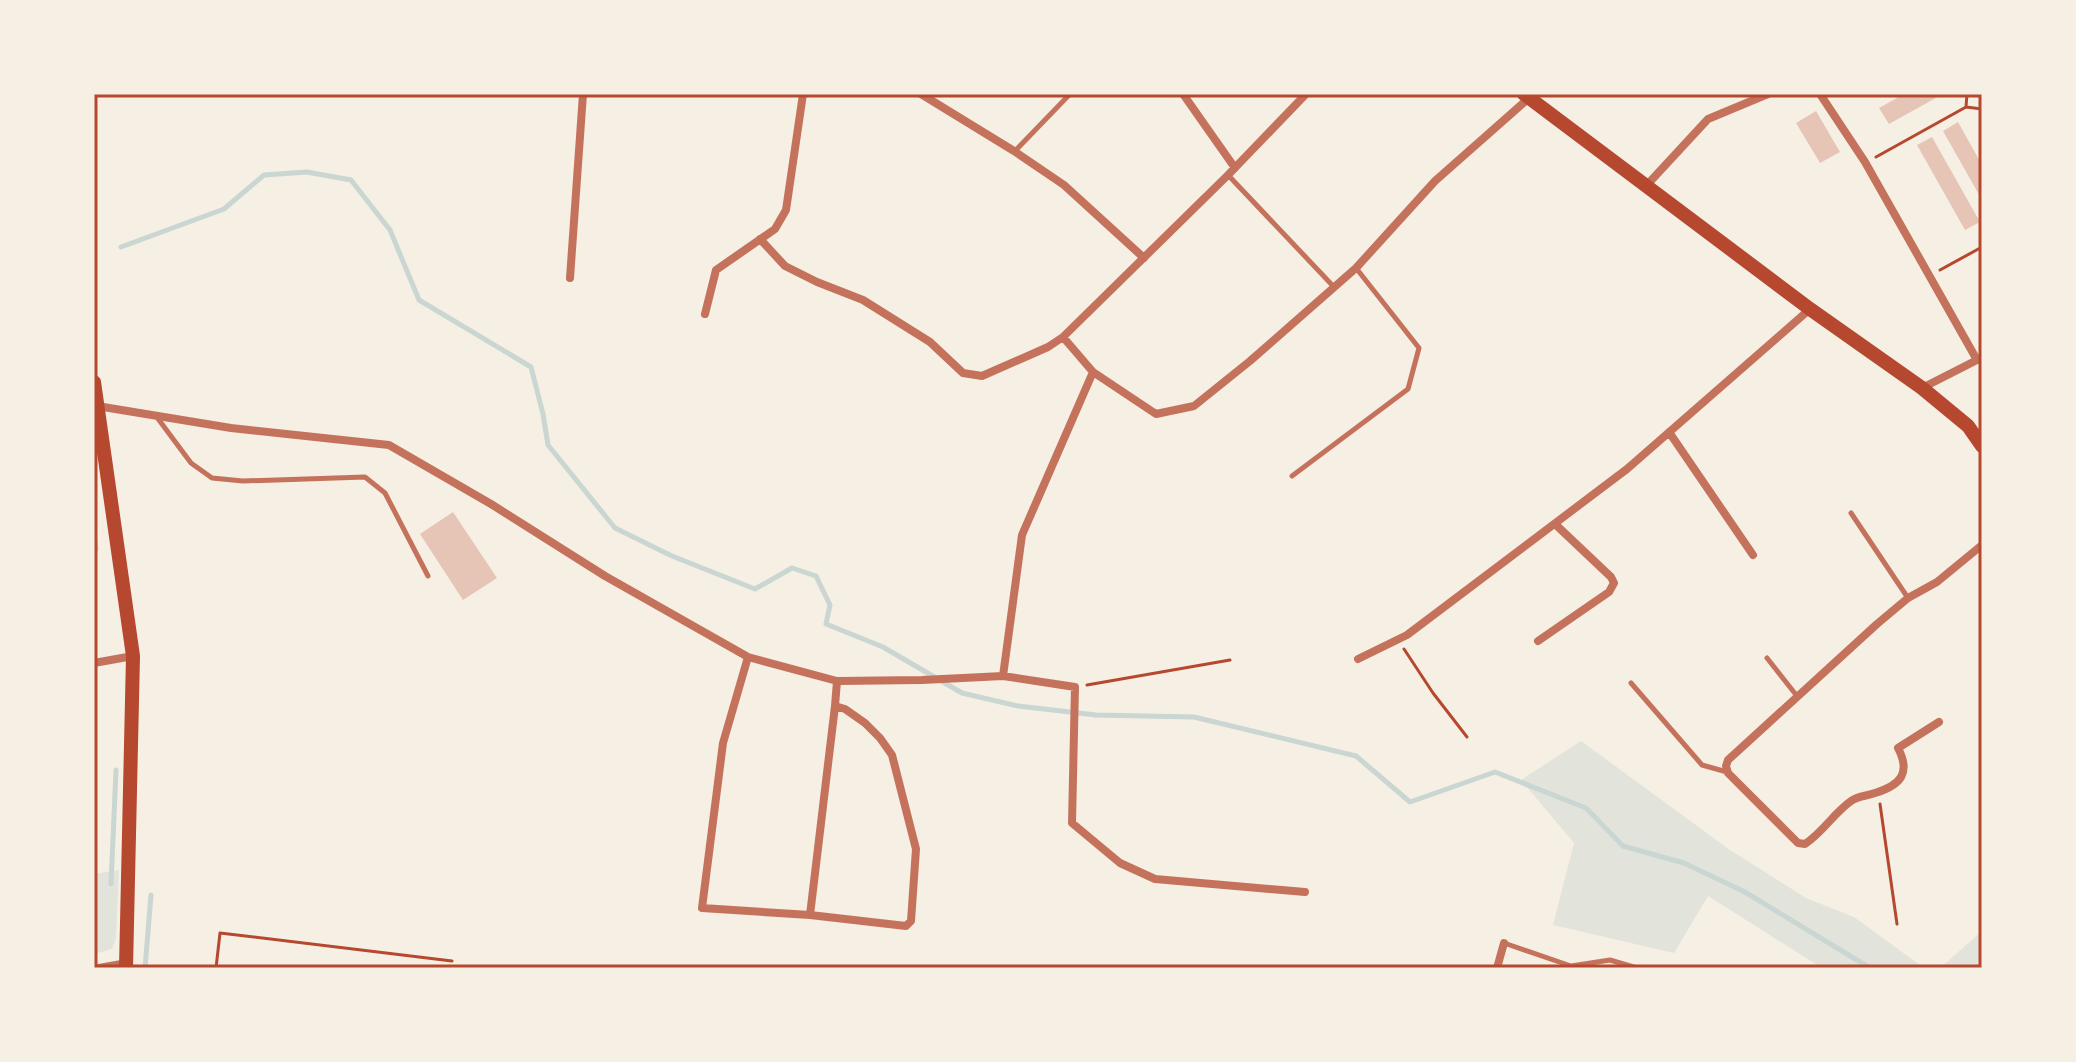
<svg xmlns="http://www.w3.org/2000/svg" width="2076" height="1062" font-family="Arial,sans-serif">
  <style>
    .green { fill: #e2e4dc }
    .lines { fill: none; stroke-linecap: round; stroke-linejoin: round }
    .stream { stroke: #c9d6d2; stroke-width: 5 }
    .building { fill: #e6c5b7 }
    .path { stroke: #b5482f; stroke-width: 3 }
    .service { stroke: #c5725c; stroke-width: 5 }
    .minor { stroke: #c5725c; stroke-width: 8 }
    .primary { stroke: #b5482f; stroke-width: 14 }
    .neatline { fill: none; stroke: #b5482f; stroke-width: 3 }
  </style>
  <rect width="100%" height="100%" fill="#f6efe4"/>
  <path class="green" d="M1581,741L1730,850L1806,898L1854,917L1924,968H1822L1708,896L1674,953L1553,925L1574,843L1521,780Z
    M119,870L116,938L112,949L94,954V874Z
    M1982,931V968H1940Z"/>
  <g class="lines">
    <path class="stream" d="M121,247L224,209L264,175L307,172L351,180L390,230L419,300L531,367L543,414L548,445L615,528L672,556L755,589L792,568L816,576L830,605L826,624L883,647L962,693L1018,706L1096,715L1194,717L1356,756L1410,802L1495,772L1586,808L1623,846L1684,863L1745,892L1870,968
      M94,537L96,549
      M111,884L116,770
      M145,968L151,895"/>
  </g>
  <path class="building" d="M1904,94H1943L1889,124L1879,108Z
    M1816,111L1840,152L1820,163L1796,123Z
    M1958,122L1982,165V200L1943,131Z
    M1932,137L1980,222L1965,230L1917,145Z
    M453,512L497,578L463,600L420,534Z"/>
  <g class="lines">
    <path class="path" d="M1966,107L1982,109
      M1876,157L1966,107L1967,94
      M1940,270L1982,247
      M1404,649L1433,693L1467,737
      M1087,685L1230,660
      M1880,804L1897,924
      M216,968L220,933L452,961"/>
    <path class="service" d="M1015,151L1070,94
      M1228,175L1334,287
      M156,416L191,463L212,478L243,481L365,477L385,493L428,576
      M1292,476L1408,389L1419,348L1356,268
      M1851,513L1908,598
      M1767,658L1797,696
      M1631,683L1702,765L1727,772
      M1504,943L1571,966L1610,960L1637,968"/>
    <path class="minor" d="M921,94L1014,151L1064,185L1144,258
      M1183,94L1235,168
      M1820,94L1865,162L1977,360
      M1646,186L1708,119L1768,94
      M760,239L785,266L817,282L863,300L930,342L963,373L982,376L1048,347L1063,337L1228,175L1306,94
      M570,278L583,94
      M705,314L716,270L775,229L786,210L803,94
      M1063,337L1093,372L1156,414L1194,406L1250,361L1356,268L1435,181L1529,98
      M1922,388L1977,360H1981
      M97,406L231,428L389,445L491,504L605,576L748,657L837,681L835,706L810,915
      M1669,432L1753,555
      M1538,641L1609,592L1614,583L1611,577L1555,524
      M748,657L723,743L702,908L810,915L906,926L911,921L916,849L892,755L880,738L865,723L845,709L835,706
      M1358,659L1407,635L1627,469L1810,309
      M94,663L133,656
      M1003,676L1022,535L1093,372
      M837,681L922,680L1003,676L1075,687L1072,823L1120,863L1155,879L1305,892
      M1939,722L1898,748C1911,773 1901,785 1875,793C1867,796 1858,796 1851,801C1834,813 1823,832 1805,844L1798,843L1728,773L1726,766L1728,760L1877,624L1908,598L1937,582L1982,545
      M99,968L127,963
      M1497,968L1504,943"/>
    <path class="primary" d="M1524,94L1810,309L1922,388L1968,426L1982,446
      M94,382L133,656L126,968"/>
  </g>
  <rect width="2076" height="1062" fill="none" stroke="#f6efe4" stroke-width="192"/>
  <rect x="96" y="96" width="1884" height="870" class="neatline"/>
</svg>
